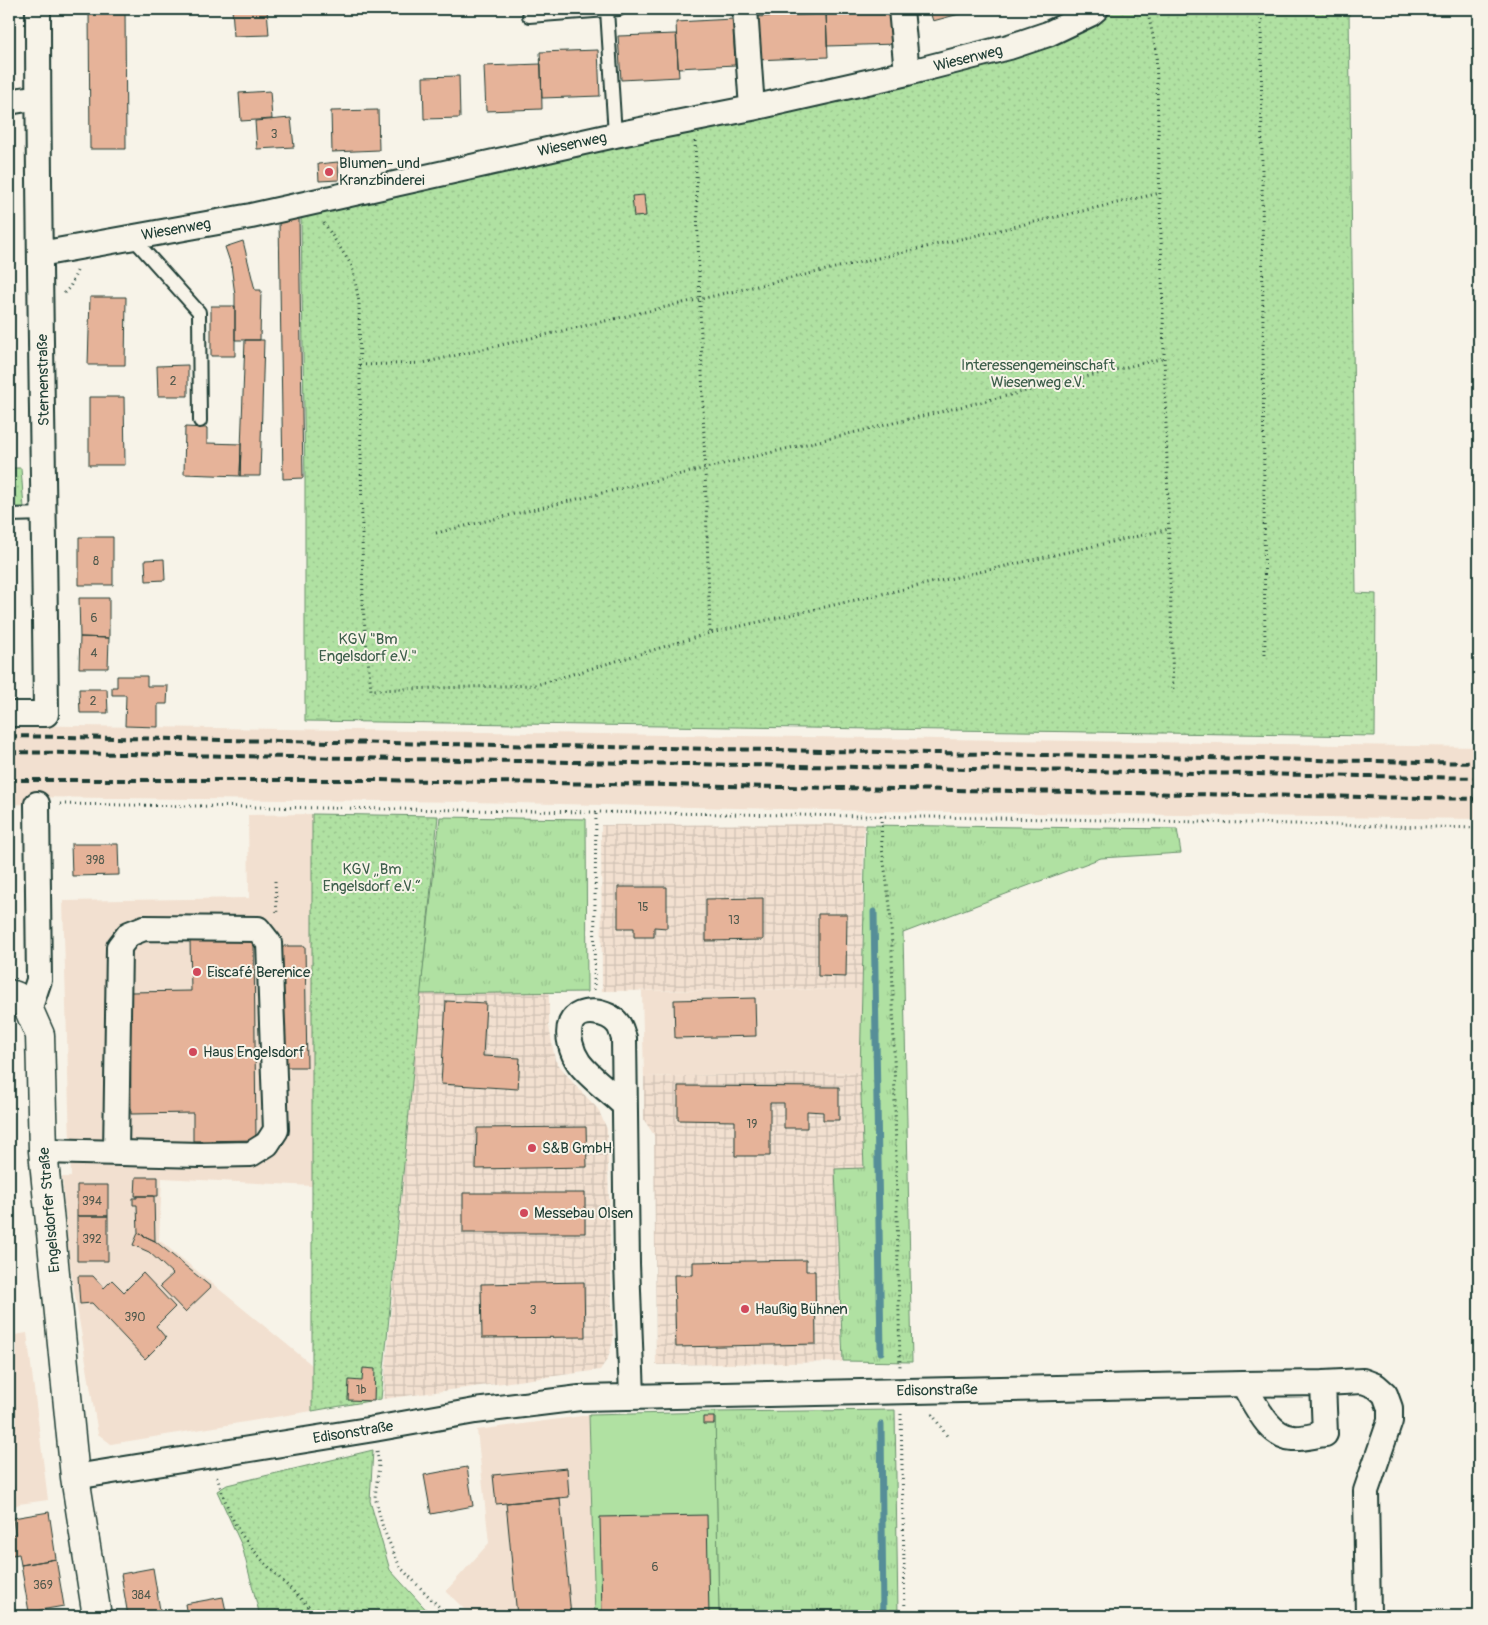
<svg xmlns="http://www.w3.org/2000/svg" width="1488" height="1625" font-family="Pangolin,sans-serif">
  <style>
    .built { fill: #f2e0d0 }
    .industrial { fill: url(#industrial-grid) }
    .grass { fill: url(#grass-tufts); stroke: #688f6b }
    .park { fill: url(#park-dots); stroke: #688f6b }
    .pitch { fill: #b0e1a2; stroke: #688f6b }
    .lines { fill: none; stroke-linecap: round; stroke-linejoin: round }
    .stream { stroke: #568e98; stroke-width: 7 }
    .building { fill: #e6b399; stroke: #1f3d34 }
    .service-casing { stroke: #1f3d34; stroke-width: 16 }
    .minor-casing { stroke: #1f3d34; stroke-width: 28 }
    .tertiary-casing { stroke: #1f3d34; stroke-width: 31 }
    .path { stroke: #1f3d34; stroke-width: 3; stroke-dasharray: 1 4; stroke-linecap: butt }
    .service { stroke: #f7f3e8; stroke-width: 12 }
    .minor { stroke: #f7f3e8; stroke-width: 24 }
    .tertiary { stroke: #f7f3e8; stroke-width: 28 }
    .rail { stroke: #1f3d34; stroke-width: 4; stroke-dasharray: 8 4; stroke-linecap: butt }
    .poi-dot { fill: #d1495b; stroke: #f7f3e8; stroke-width: 2 }
    .labels { text-anchor: middle; stroke-width: 4; stroke-linejoin: round; paint-order: stroke }
    .number-label { font-size: 12px; fill: #515a4d }
    .street-label { font-size: 15px; fill: #1f3d34; stroke: #f7f3e8 }
    .poi-label { font-size: 15px; fill: #1f3d34; stroke: #f7f3e8; text-anchor: start }
    .park-label { font-size: 15px; fill: #3c5e4a; stroke: #f7f3e8 }
  </style>
  <defs>
    <pattern id="industrial-grid" width="8" height="8" patternUnits="userSpaceOnUse" patternTransform="scale(1.25)"><rect width="8" height="8" fill="#f2e0d0"/><path d="M0 4h8M4 0v8" fill="none" stroke="#cfc1b3"/></pattern>
    <pattern id="grass-tufts" width="24" height="20" patternUnits="userSpaceOnUse" patternTransform="scale(1.25)"><rect width="24" height="20" fill="#b0e1a2"/><path d="M3 7l-1-3M5 7V3M7 7l1-3M15 17l-1-3M17 17v-4M19 17l1-3" fill="none" stroke="#97c28c"/></pattern>
    <pattern id="park-dots" width="8" height="8" patternUnits="userSpaceOnUse" patternTransform="scale(1.25)"><rect width="8" height="8" fill="#b0e1a2"/><path d="M2 2h.1M6 6h.1" fill="none" stroke="#97c28c" stroke-width="1.8" stroke-linecap="round"/></pattern>
  </defs>
  <rect width="100%" height="100%" fill="#f7f3e8"/>
  <filter id="ink" filterUnits="userSpaceOnUse"><feTurbulence type="fractalNoise" baseFrequency=".02" numOctaves="2"/><feDisplacementMap in="SourceGraphic" scale="10" xChannelSelector="R" yChannelSelector="G"/><feConvolveMatrix kernelMatrix="1 2 1 2 8 2 1 2 1" color-interpolation-filters="sRGB"/></filter>
  <g filter="url(#ink)">
    <path class="built" d="M9,725L1479,747V819L872,811L471,802L27,797L25,804L9,805Z
      M312,814V1186L162,1178L159,1240L312,1365V1411L111,1444L98,1434L69,1259L62,1177H71L63,901L249,898L248,815Z
      M9,841L13,844V853L9,948Z
      M862,989L860,1072L644,1077L642,991Z
      M27,1333L48,1500L19,1504L9,1509V1336Z
      M589,1415L595,1616H471L446,1591L489,1543L477,1430Z"/>
    <path class="industrial" d="M864,824L862,989L602,991L601,825Z
      M549,992V1026L555,1060L575,1085L598,1109L607,1129L613,1341L608,1358L600,1370L383,1399L420,994Z
      M860,1072L864,1168L835,1170L842,1362L656,1365L654,1135L644,1120V1077Z"/>
    <path class="grass" d="M440,817L586,819L587,992L420,994Z
      M866,825L1177,829L1181,853L1101,858L903,933L912,1362L843,1361L835,1169L864,1168L860,1072Z
      M895,1410L898,1616H719L715,1412Z"/>
    <path class="park" d="M1116,9H1349L1356,593L1376,594L1375,736L305,721V480L301,219L318,211L1096,23L1109,12Z
      M9,468H21L24,508L9,510Z
      M312,814L438,816L381,1399L312,1411Z
      M373,1450L370,1501L390,1570L432,1616H260L242,1546L217,1491L227,1485Z"/>
    <path class="pitch" d="M715,1412L719,1616H595L589,1415Z"/>
    <g class="lines">
      <path class="stream" d="M874,912L881,1352
        M881,1425L883,1616"/>
    </g>
    <path class="building" d="M89,9H125L126,149H90Z
      M232,9H267L269,35L234,36Z
      M826,9H895L897,44L827,46Z
      M929,9H978L933,21Z
      M826,14L828,57L755,60L753,17Z
      M733,19L735,65L678,68L676,22Z
      M676,34L679,77L621,80L618,36Z
      M598,50L600,96L542,98L540,52Z
      M541,64L542,109L486,111L484,66Z
      M459,76L460,118L424,119L423,77Z
      M270,91L272,119L241,121L239,93Z
      M378,110L379,150L332,152L331,111Z
      M291,118L294,147L257,149L255,121Z
      M9,158L12,162L14,199L9,198Z
      M338,162L339,180L319,181L318,164Z
      M644,195L646,216L634,217L632,196Z
      M299,218L303,478L283,479L279,219Z
      M243,241L255,290H261L260,340H235V295L231,265L225,247Z
      M90,297H126L125,365H88Z
      M211,306H235V356H211Z
      M245,340H264L260,476H240Z
      M188,365V396H158L157,366Z
      M89,397H124L125,465H89Z
      M185,427L207,428V443L241,444L240,476L184,474Z
      M79,537H113V585H79Z
      M164,559L165,580L146,581L145,560Z
      M79,598H109V638L80,637Z
      M80,637L109,638L108,668H79Z
      M117,676H147V686H168L167,704H158V727L125,726L126,695H112V687H117Z
      M79,689H107L108,713H80Z
      M71,844H118L119,875L72,876Z
      M618,887H667V928L654,927V937H634V928H618Z
      M763,898V940L706,941V899Z
      M818,914H847L846,977L818,976Z
      M254,938L256,1140L193,1141V1113L131,1114L130,992L191,991L190,939Z
      M282,946H305L307,1067H283Z
      M755,998L756,1036L675,1038L674,1000Z
      M446,1001L486,1003L483,1056L520,1058L518,1089L441,1084Z
      M678,1086L839,1087V1120H823V1112L807,1111V1128H784V1103H770V1156H735V1121L678,1120Z
      M586,1127L587,1167L476,1169L477,1128Z
      M136,1177H158V1196H135Z
      M77,1185H108V1216H77Z
      M463,1193H585V1233H463Z
      M137,1196H154L155,1241L138,1233L137,1205H133V1198H137Z
      M77,1216H108V1261H77Z
      M138,1233L155,1241L211,1287L185,1312L160,1286L173,1274L149,1252L133,1245Z
      M806,1260V1271H815L816,1344L676,1347L674,1275H693V1262Z
      M143,1273L175,1307L156,1326L166,1338L145,1359L92,1303L80,1304L78,1276H93L104,1288L112,1280L124,1292Z
      M584,1282L585,1337L482,1338L481,1284Z
      M363,1368L375,1369L374,1401L348,1400L349,1380L362,1381Z
      M703,1417H714V1424H703Z
      M9,1452L14,1493L9,1494Z
      M467,1467L473,1506L431,1514L424,1475Z
      M567,1468L569,1497L496,1504L493,1475Z
      M560,1498L571,1616H517L506,1503Z
      M49,1512L56,1559L21,1565L19,1554L12,1555L9,1535L15,1534L13,1518Z
      M707,1515L709,1616H602L600,1517Z
      M56,1559L64,1606L29,1612L21,1565Z
      M153,1568L161,1616H128L121,1574Z
      M223,1597L227,1616H187L185,1604Z"/>
    <g class="lines">
      <g class="service-casing">
        <path id="service" d="M529,16L607,10V9
          M615,135L607,10L619,9
          M132,237L199,312L200,421
          M9,515L45,514"/>
      </g>
      <g class="minor-casing">
        <path id="minor" d="M745,9L752,108
          M901,9L907,73
          M9,102L38,97
          M40,254L251,216L615,135L752,108L907,73L1009,47L1048,34L1090,14L1096,9
          M9,714H46C44,479 38,244 38,9
          M29,1010L39,980L37,804
          M624,1105C610,1091 591,1079 579,1063C572,1053 566,1035 571,1023C579,1006 609,1011 618,1024C621,1027 622,1034 624,1038L627,1264L632,1396
          M43,1151L200,1155L251,1154L267,1144L276,1130L269,943L258,929L144,928L129,934L119,947L116,1153
          M1323,1383L1363,1381L1376,1386L1385,1394L1390,1408V1421L1366,1491L1368,1616
          M75,1477L374,1429L475,1411L580,1398L1243,1384L1323,1383L1325,1434C1315,1435 1303,1439 1293,1438C1268,1436 1255,1403 1243,1384"/>
      </g>
      <g class="tertiary-casing">
        <path id="tertiary" d="M9,994L16,996L29,1010L40,1035L43,1151L75,1477L97,1616"/>
      </g>
      <path class="path" d="M1147,9L1156,50L1173,690
        M1261,9L1265,656
        M695,141L710,633
        M324,223L352,266L359,302L363,607L371,690L536,685L710,633L1169,529
        M64,293L70,287L77,271
        M360,365L423,363L1160,193
        M436,533L1164,358
        M60,804L1060,819L1479,828
        M881,816L882,848L890,906L892,948L900,1368
        M275,881L277,915
        M594,990L596,811
        M901,1414L905,1616
        M932,1414L947,1436
        M377,1451L379,1465L375,1497L383,1528L400,1567L448,1616
        M217,1477C223,1495 229,1514 239,1531C259,1561 293,1590 318,1616"/>
      <use href="#service" class="service"/>
      <use href="#minor" class="minor"/>
      <use href="#tertiary" class="tertiary"/>
      <path class="rail" d="M9,736L1479,763
        M9,752L1479,778
        M9,780H376L1479,799"/>
    </g>
  </g>
  <g class="poi-dot">
    <circle cx="329" cy="172" r="5"/>
    <circle cx="197" cy="972" r="5"/>
    <circle cx="193" cy="1052" r="5"/>
    <circle cx="532" cy="1148" r="5"/>
    <circle cx="524" cy="1213" r="5"/>
    <circle cx="745" cy="1309" r="5"/>
  </g>
  <g class="labels">
    <g class="number-label">
      <text x="274" y="138">3</text>
      <text x="173" y="385">2</text>
      <text x="96" y="565">8</text>
      <text x="94" y="622">6</text>
      <text x="94" y="657">4</text>
      <text x="93" y="705">2</text>
      <text x="95" y="864">398</text>
      <text x="643" y="911">15</text>
      <text x="734" y="924">13</text>
      <text x="752" y="1128">19</text>
      <text x="92" y="1205">394</text>
      <text x="92" y="1243">392</text>
      <text x="533" y="1314">3</text>
      <text x="135" y="1321">390</text>
      <text x="361" y="1394">1b</text>
      <text x="655" y="1571">6</text>
      <text x="43" y="1589">369</text>
      <text x="141" y="1599">384</text>
    </g>
    <g class="street-label">
      <text transform="translate(968 58) rotate(-14)" y="5">Wiesenweg</text>
      <text transform="translate(572 144) rotate(-12)" y="5">Wiesenweg</text>
      <text transform="translate(176 229) rotate(-10)" y="5">Wiesenweg</text>
      <text transform="translate(43 380) rotate(-91)" y="5">Sternenstraße</text>
      <text transform="translate(49 1210) rotate(-95)" y="5">Engelsdorfer Straße</text>
      <text transform="translate(937 1390) rotate(-1)" y="5">Edisonstraße</text>
      <text transform="translate(353 1432) rotate(-9)" y="5">Edisonstraße</text>
    </g>
    <g class="poi-label">
      <text x="339" y="168">Blumen- und<tspan x="339" dy="17">Kranzbinderei</tspan></text>
      <text x="207" y="977">Eiscafé Berenice</text>
      <text x="203" y="1057">Haus Engelsdorf</text>
      <text x="542" y="1153">S&amp;B GmbH</text>
      <text x="534" y="1218">Messebau Olsen</text>
      <text x="755" y="1314">Haußig Bühnen</text>
    </g>
    <g class="park-label">
      <text x="1038" y="370">Interessengemeinschaft<tspan x="1038" dy="17">Wiesenweg e.V.</tspan></text>
      <text x="368" y="644">KGV "Bm<tspan x="368" dy="17">Engelsdorf e.V."</tspan></text>
      <text x="372" y="874">KGV „Bm<tspan x="372" dy="17">Engelsdorf e.V.“</tspan></text>
    </g>
  </g>
  <rect width="1488" height="1625" fill="none" stroke="#f7f3e8" stroke-width="30"/>
  <rect x="15" y="15" width="1458" height="1595" fill="none" stroke="#1f3d34" stroke-width="2" filter="url(#ink)"/>
</svg>
